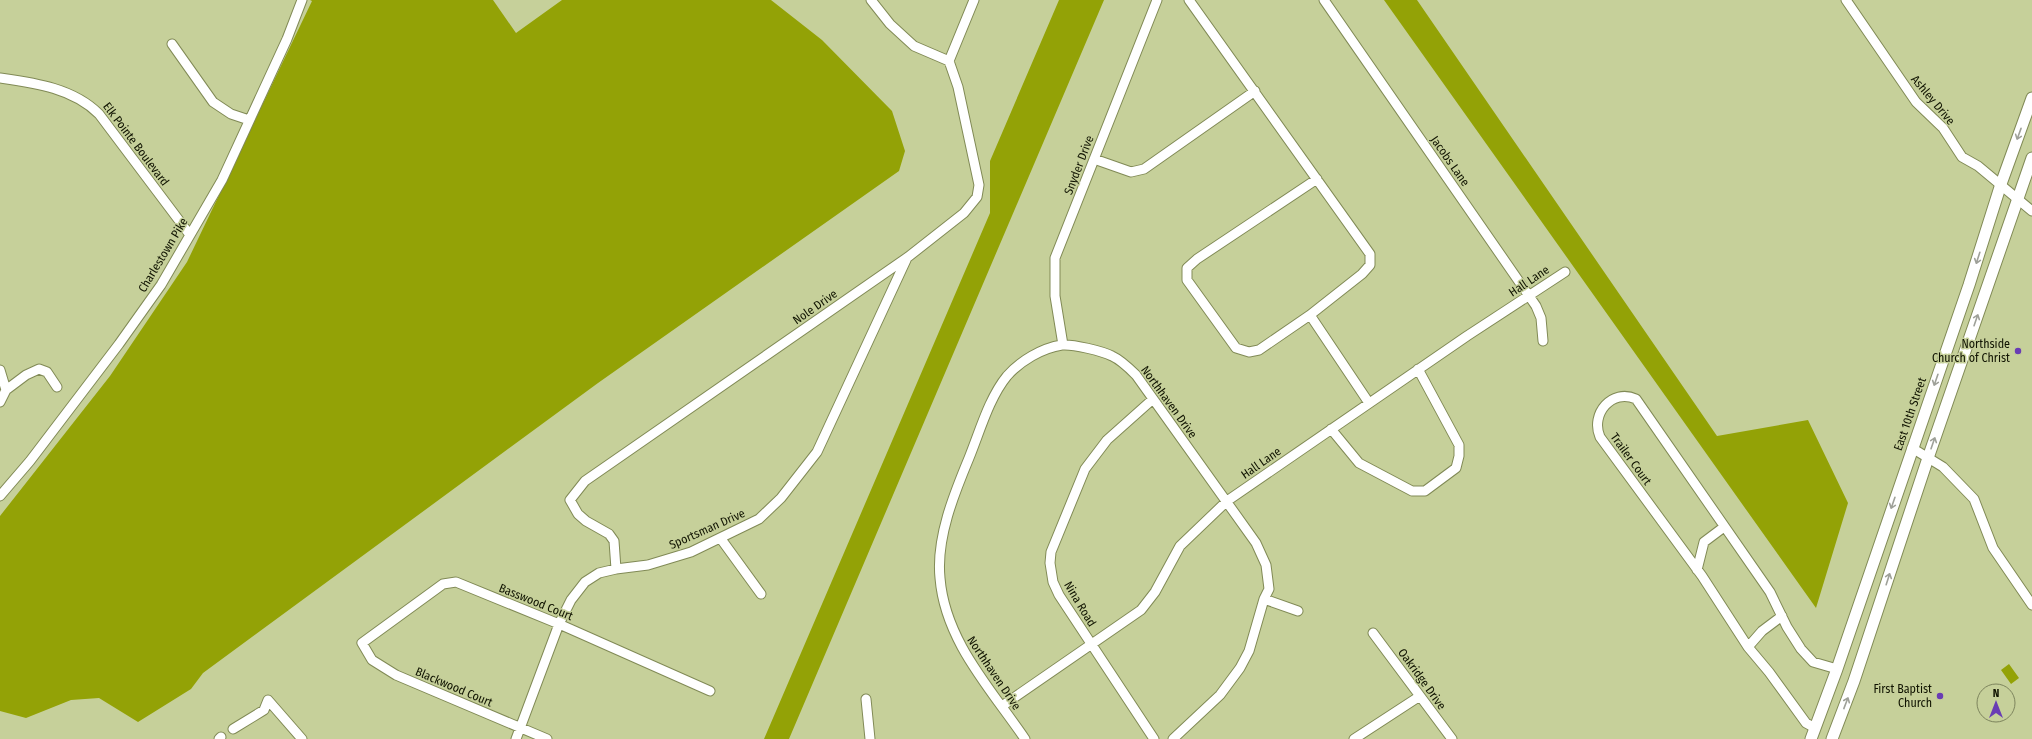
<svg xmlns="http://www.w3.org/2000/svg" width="2032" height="739" font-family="'Fira Sans Condensed',sans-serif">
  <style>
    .green { fill: #93a206 }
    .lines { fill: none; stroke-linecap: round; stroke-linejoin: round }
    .minor-casing { stroke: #818a56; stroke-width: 11 }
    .major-casing { stroke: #818a56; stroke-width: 13 }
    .minor { stroke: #fff; stroke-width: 9 }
    .major { stroke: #fff; stroke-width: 11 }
    .oneway { stroke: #9fa199 }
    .poi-dot { fill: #693cb4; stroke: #c6d09a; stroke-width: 1.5 }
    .labels { text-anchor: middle; stroke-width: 3; stroke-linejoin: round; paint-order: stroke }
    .street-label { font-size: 12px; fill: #101301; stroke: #c6d09a }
    .poi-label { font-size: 12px; fill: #101301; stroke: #c6d09a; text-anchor: end }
  </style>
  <rect width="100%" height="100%" fill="#c6d09a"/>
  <path class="green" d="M310,0H493L516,33L562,0H771L822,40L892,111L905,151L899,171L598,383L203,673L191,689L138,722L99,698L71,700L26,718L0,711V516L110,376L187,262L312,1Z
    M1059,0H1104L789,739H764L990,213V161Z
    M1384,0H1417L1717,436L1808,420L1848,503L1816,608Z
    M2009,664L2019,678L2011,684L2001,670Z"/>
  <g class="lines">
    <g class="minor-casing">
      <path id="minor" d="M871,0L890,24L914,46L949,61
        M1189,0L1370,254V265L1362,274L1310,315L1369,403
        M1324,0L1536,306L1541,318L1543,341
        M1846,0L1916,102L1943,128L1962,157L1978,166L2032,211
        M172,44L213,102L231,114L249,120
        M0,78C35,83 73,88 99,114L190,235
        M1094,159L1131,172L1144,169L1255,91
        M1310,315L1259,350L1249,352L1236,348L1187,280V268L1197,259L1317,179
        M1063,345L1055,296V258L1157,0
        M0,370L6,390
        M6,390L26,375L39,369L47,372L57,387
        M1153,399L1107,440L1085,469L1051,552L1050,563L1053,582L1059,595L1154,739
        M0,402L6,390
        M1331,429L1359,463L1412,491H1425L1456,468L1459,456V445L1418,369
        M1912,448L1943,467L1974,499L1993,548L2032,605
        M0,496L30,461L119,344L161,285L222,180L287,39L302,0
        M721,539L761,594
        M616,569L614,541L609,534L586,521L578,514L570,500L585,481L908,257L964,213L977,197L979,185L958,87L949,61L974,0
        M1697,570L1704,542L1724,527
        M1264,599L1298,611
        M1373,633L1452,739
        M1748,647L1762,631L1782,616
        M866,699L870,739
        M1002,706L1141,610L1155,592L1180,546L1227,501L1467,336L1565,272
        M1815,728L1806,723L1769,672L1748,647L1702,576L1600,437C1590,414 1612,388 1636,399L1770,592L1787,627L1801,649L1813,662L1837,669
        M233,729L264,710L268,700L302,739
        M219,739L221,737
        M516,739L559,624L571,600L585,582L599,573L616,569L648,565L691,552L759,519L781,498L817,452L906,260
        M547,739L396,675L372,660L362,643L443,584L456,582L559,624L710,691
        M1025,739C991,689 945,641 940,578C936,538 954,494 969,458C980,431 989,398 1007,376C1020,361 1042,348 1062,345C1073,344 1102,351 1112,356C1121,360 1129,368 1136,375L1256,543L1266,565L1269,589L1264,599L1249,651L1240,668L1220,695L1173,739
        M1354,739L1420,696"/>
    </g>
    <g class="major-casing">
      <path id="major" d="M1811,739L1837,669L1969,285L2001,184L2032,98
        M1832,739L1854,681L1928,458L2032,158"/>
    </g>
    <use href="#minor" class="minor"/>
    <use href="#major" class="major"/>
  </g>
  <defs><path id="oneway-shaft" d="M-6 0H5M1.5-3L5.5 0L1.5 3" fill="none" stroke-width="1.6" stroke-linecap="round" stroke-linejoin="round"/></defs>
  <g class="oneway">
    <use href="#oneway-shaft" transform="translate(2019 134) rotate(110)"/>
    <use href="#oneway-shaft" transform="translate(1978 258) rotate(108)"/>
    <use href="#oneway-shaft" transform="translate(1976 320) rotate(-71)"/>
    <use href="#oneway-shaft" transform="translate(1936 380) rotate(109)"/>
    <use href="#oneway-shaft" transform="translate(1933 443) rotate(-71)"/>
    <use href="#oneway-shaft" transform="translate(1893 503) rotate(109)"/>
    <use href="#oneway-shaft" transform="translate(1888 579) rotate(-72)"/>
    <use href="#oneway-shaft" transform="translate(1846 703) rotate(-69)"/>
  </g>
  <g class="poi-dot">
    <circle cx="2018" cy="351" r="4"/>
    <circle cx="1940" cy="696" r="4"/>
  </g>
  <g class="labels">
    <g class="street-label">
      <text transform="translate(1933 100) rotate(50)" y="4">Ashley Drive</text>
      <text transform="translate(136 144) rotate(53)" y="4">Elk Pointe Boulevard</text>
      <text transform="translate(1450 161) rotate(55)" y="4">Jacobs Lane</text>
      <text transform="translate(1079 165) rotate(-69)" y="4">Snyder Drive</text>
      <text transform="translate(163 255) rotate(-59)" y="4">Charlestown Pike</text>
      <text transform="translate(1529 281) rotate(-34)" y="4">Hall Lane</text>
      <text transform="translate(815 307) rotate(-35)" y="4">Nole Drive</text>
      <text transform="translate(1169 402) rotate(54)" y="4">Northhaven Drive</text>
      <text transform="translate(1910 414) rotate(-71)" y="4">East 10th Street</text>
      <text transform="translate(1631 459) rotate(54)" y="4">Trailer Court</text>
      <text transform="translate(1261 463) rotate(-35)" y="4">Hall Lane</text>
      <text transform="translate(707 529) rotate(-24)" y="4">Sportsman Drive</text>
      <text transform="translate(536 602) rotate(22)" y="4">Basswood Court</text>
      <text transform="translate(1080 604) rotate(59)" y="4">Nina Road</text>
      <text transform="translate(994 673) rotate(56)" y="4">Northhaven Drive</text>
      <text transform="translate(1422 679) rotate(54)" y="4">Oakridge Drive</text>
      <text transform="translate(454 687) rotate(23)" y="4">Blackwood Court</text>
    </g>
    <g class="poi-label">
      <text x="2010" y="348">Northside<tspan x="2010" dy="14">Church of Christ</tspan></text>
      <text x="1932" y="693">First Baptist<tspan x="1932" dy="14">Church</tspan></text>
    </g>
  </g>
  <g transform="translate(1996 703)"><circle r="19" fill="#c6d09a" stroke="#7d845d"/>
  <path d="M0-3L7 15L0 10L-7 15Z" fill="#693cb4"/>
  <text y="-6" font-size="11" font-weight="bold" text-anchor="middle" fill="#101301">N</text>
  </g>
</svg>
